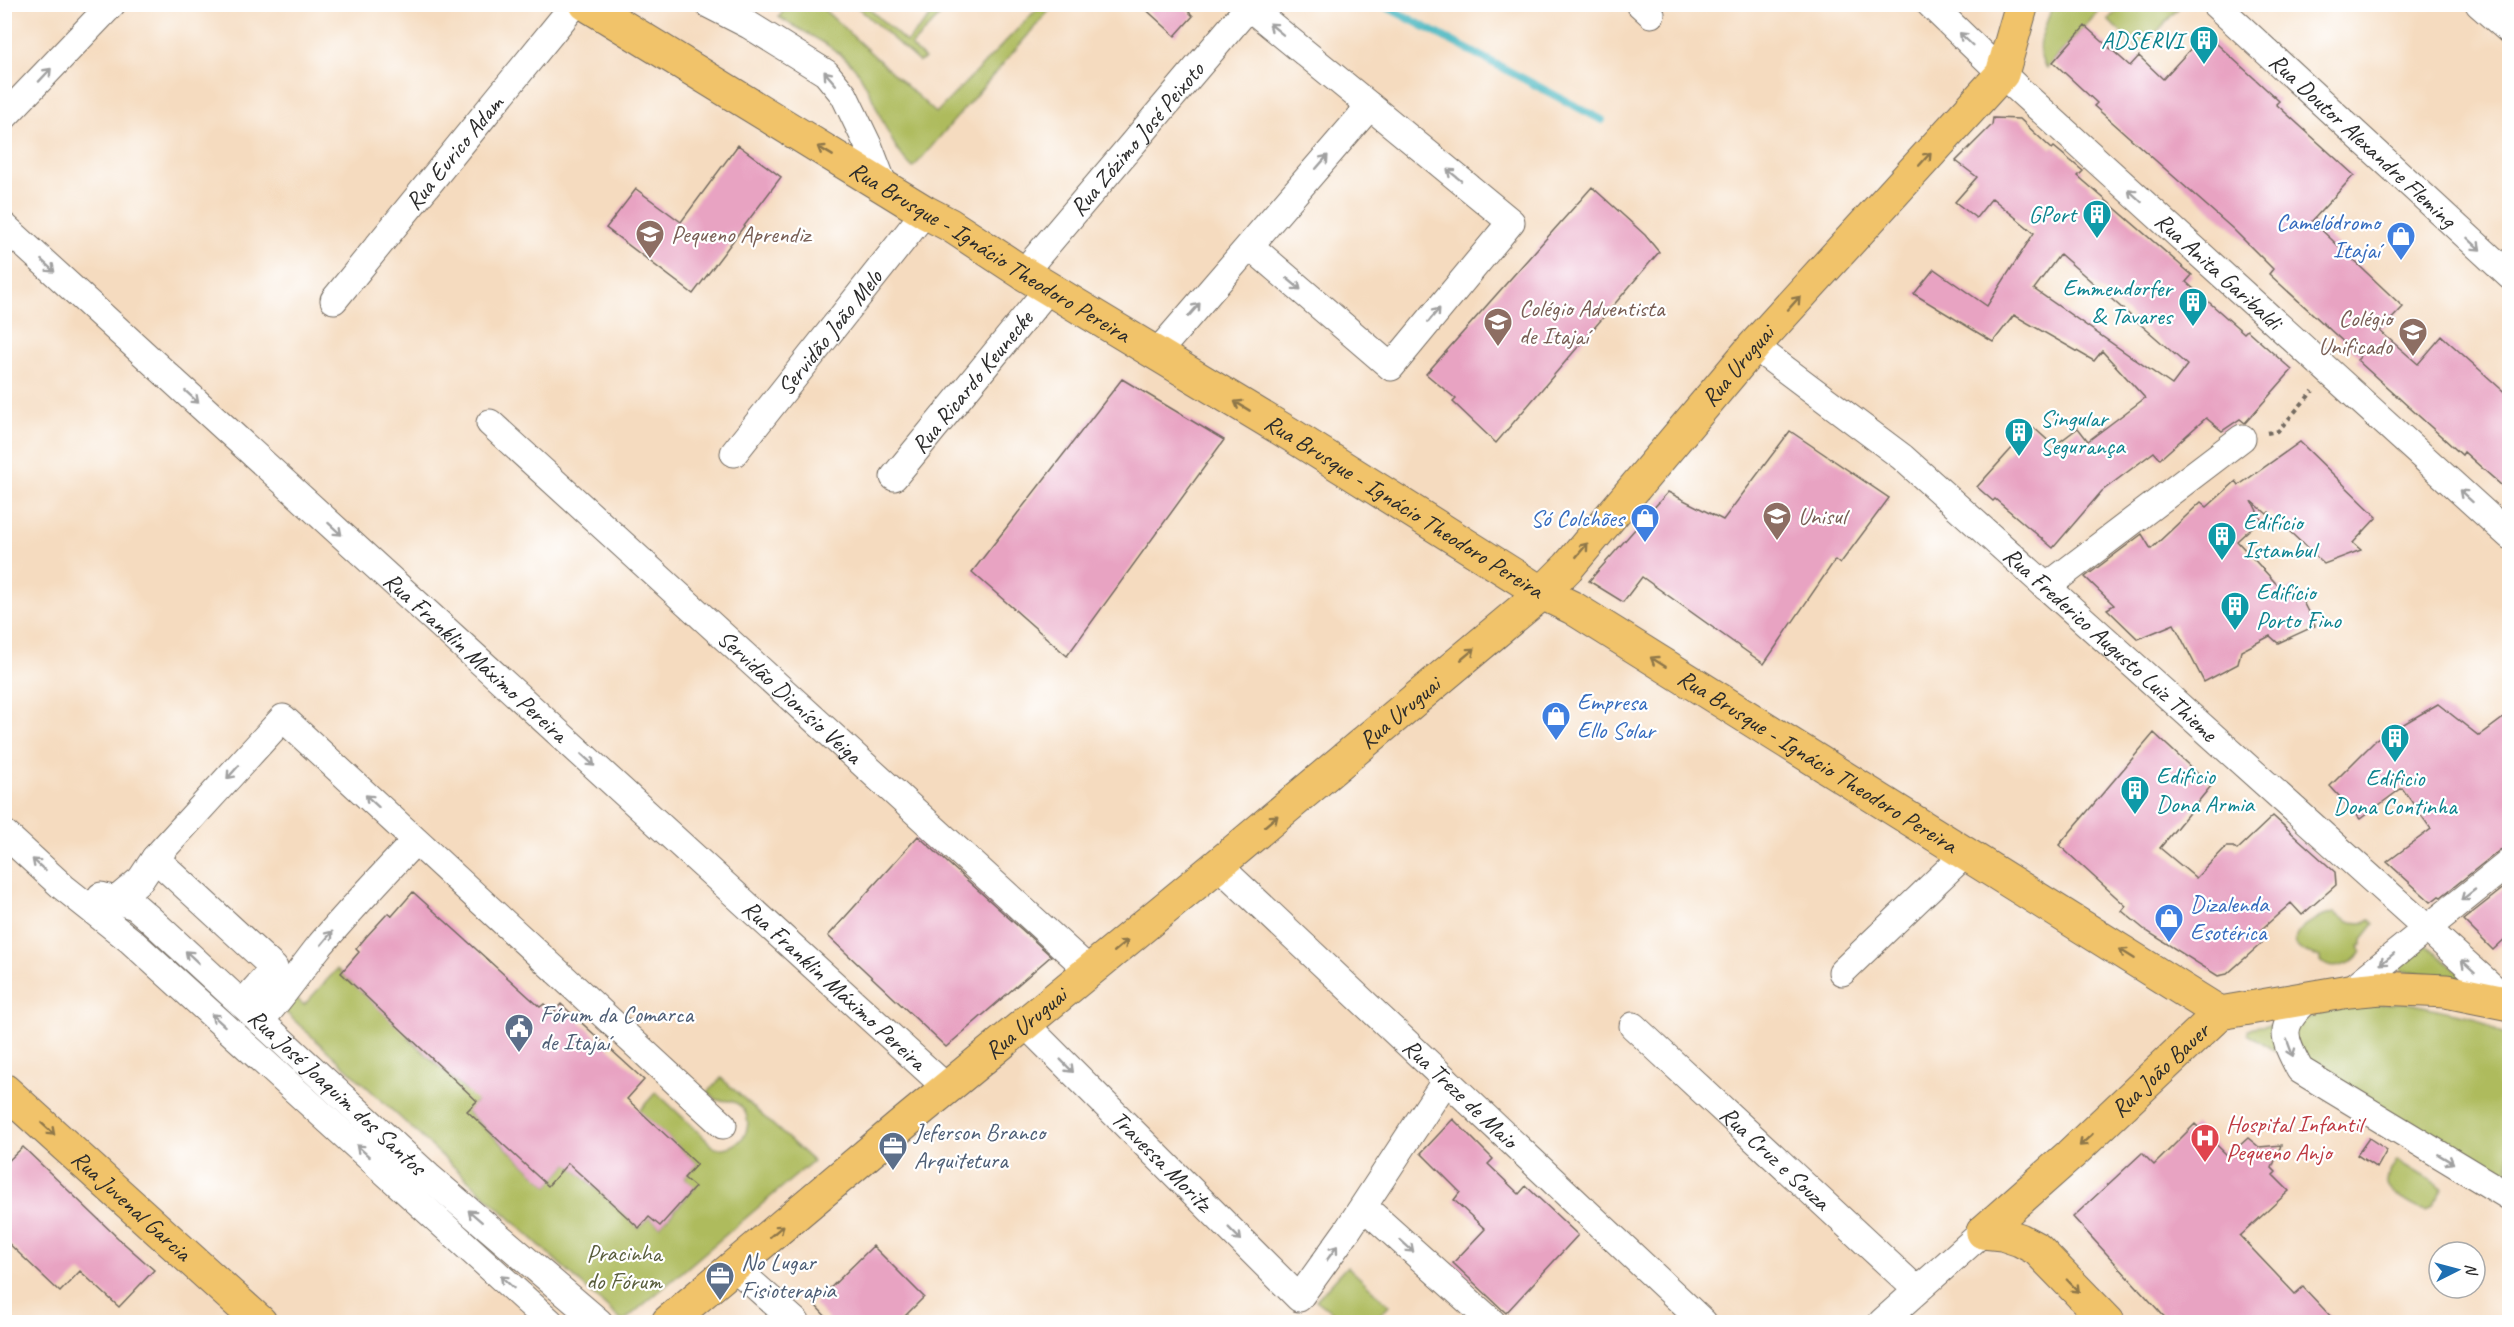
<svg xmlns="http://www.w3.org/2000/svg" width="2514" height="1327" font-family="Caveat,sans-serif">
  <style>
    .green { fill: #aebb5d; stroke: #6c7344; stroke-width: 1.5 }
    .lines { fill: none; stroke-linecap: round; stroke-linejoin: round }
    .stream { stroke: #47b6bf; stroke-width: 8 }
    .building { fill: #e8a3c2; fill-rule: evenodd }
    .minor-casing { stroke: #72695f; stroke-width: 29 }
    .major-casing { stroke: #72695f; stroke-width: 35 }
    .path { stroke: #72695f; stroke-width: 4; stroke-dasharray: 4.5 4.5; stroke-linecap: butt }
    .minor { stroke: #fff; stroke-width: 27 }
    .major { stroke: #f1c36a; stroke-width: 33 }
    .oneway { stroke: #a0a0a0 }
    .oneway2 { stroke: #8e774a }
    .labels { text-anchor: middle; stroke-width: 4.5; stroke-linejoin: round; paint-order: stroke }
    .culture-label { font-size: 24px; fill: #0d838f; stroke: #fff; text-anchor: start }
    .street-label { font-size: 24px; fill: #2b2b2b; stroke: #fff }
    .shop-label { font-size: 24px; fill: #366cbe; stroke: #fff; text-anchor: end }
    .education-label { font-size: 24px; fill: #785e54; stroke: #fff; text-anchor: start }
    .service-label { font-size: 24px; fill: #4e5e75; stroke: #fff; text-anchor: start }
    .health-label { font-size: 24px; fill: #be3a42; stroke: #fff; text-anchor: start }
    .park-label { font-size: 24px; fill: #595d3c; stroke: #fff }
  </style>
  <rect width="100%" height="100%" fill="#fff"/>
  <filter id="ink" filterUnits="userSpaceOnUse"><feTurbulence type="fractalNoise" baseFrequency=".0167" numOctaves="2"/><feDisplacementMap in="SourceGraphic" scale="12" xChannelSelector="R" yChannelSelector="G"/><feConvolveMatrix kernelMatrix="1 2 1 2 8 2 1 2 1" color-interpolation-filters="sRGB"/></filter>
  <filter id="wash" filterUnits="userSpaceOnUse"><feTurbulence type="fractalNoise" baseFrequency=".008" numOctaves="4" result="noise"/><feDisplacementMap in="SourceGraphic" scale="24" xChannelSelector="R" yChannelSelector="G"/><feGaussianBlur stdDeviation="1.35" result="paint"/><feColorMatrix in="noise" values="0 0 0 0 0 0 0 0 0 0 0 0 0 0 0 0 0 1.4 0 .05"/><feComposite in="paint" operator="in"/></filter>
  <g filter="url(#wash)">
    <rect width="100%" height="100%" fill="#f5dbbf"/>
    <path class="green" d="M2122,4H2181V5L2140,51L2108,20Z
      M787,5H819L936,113L1041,5H1054L913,168C885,142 879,103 858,72C842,49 803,32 779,17Z
      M855,5H865L906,42L942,5H950L911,46L925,59L919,62Z
      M2053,5H2090L2098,12L2047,68C2031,51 2047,23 2053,5Z
      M2334,913L2349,922L2363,923L2370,919L2374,924L2362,939V945L2359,946L2361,952C2353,964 2332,973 2321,961V957C2271,948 2304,919 2334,913Z
      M2427,945L2466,979L2402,971L2400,967Z
      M337,969L398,1026L429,1014L408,1038L466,1091L498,1077L467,1112L548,1186L568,1163L639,1228L649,1217L660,1226L695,1188L684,1178L697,1164L639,1111L656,1092L715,1148C752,1151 758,1109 731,1101C727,1100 721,1101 717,1100L708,1092L721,1078L813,1161L623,1322L283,1010L295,997L304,1005Z
      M2409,1003L2473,1017L2509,1038V1189L2312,1066L2272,1049L2248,1033V1030L2253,1027L2292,1022L2349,1006Z
      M2397,1160L2443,1188L2431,1207L2426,1211C2417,1209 2387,1192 2387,1183C2386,1176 2394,1166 2397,1160Z
      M1347,1266L1389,1305L1373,1322H1345L1316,1300Z"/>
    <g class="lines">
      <path class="stream" d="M1381,4L1602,120"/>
    </g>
    <g id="blocks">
      <path class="building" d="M1140,4H1181L1193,16L1175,36Z
        M2085,26L2130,66L2139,56L2163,79L2205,33L2279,101L2276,104L2354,175L2312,221L2403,307L2380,331L2418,364L2442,336L2510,397V493L2464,452L2462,455L2357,360L2360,357L2269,274L2273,269L2233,229L2094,106L2097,103L2053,62Z
        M1993,118L2020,119L2052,149L2054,147L2083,171L2078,176L2192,275L2186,282L2244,333L2247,330L2292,370L2245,423L2240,419L2222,431L2206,418L2160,459L2154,452L2102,491L2053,548L1995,499L1993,501L1977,487L2032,426L2054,446L2078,428L2088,441L2145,398L2102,351L2094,361L2014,315L1993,342L1914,294L1934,269L1987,306L2034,233L1992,198L1976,218L1955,202L1977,177L1956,161L1992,125ZM2060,254L2187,365L2172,385L2034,289Z
        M738,145L781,177L693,294L606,228L636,189L681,222Z
        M1592,187L1645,235L1659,252L1496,443L1453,402L1456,399L1426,374Z
        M1122,379L1224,440L1067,656L972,572Z
        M1790,431L1889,498L1840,564L1835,560L1764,664L1642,577L1623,602L1589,581L1668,492L1723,520Z
        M2300,442L2377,517L2353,543L2361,550L2324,564L2269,512L2267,514L2252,501L2261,519L2237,541L2284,592L2295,586L2315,626L2278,643L2270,636L2241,651L2238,664L2204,682L2174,624L2138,639L2107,609L2114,605L2085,577L2142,534L2151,549L2201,502L2207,507L2236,481L2239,485Z
        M2438,704L2479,736L2510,713V847L2500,850L2441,897L2439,896L2431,902L2387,862L2431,829L2402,788L2360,819L2330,786L2376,740Z
        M2154,733L2211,786L2160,848L2196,878L2226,847H2234L2237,850L2273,816L2335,872L2336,885L2302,915L2291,903L2255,935L2262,943L2227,974L2218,976L2145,930L2122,911L2126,906L2059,845Z
        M918,836L1051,956L946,1047L828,936Z
        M2510,883V934L2493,950L2463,920Z
        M413,892L540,1007L544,1004L553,1013L561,1004L644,1080L627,1099L697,1164L684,1178L695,1187L660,1226L649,1217L639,1228L568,1163L548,1186L467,1111L477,1101L341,973L359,952L356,949L366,937L388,913L392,916Z
        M1453,1119L1493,1159L1488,1164L1519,1194L1526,1186L1578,1235L1506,1313L1453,1263L1485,1229L1454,1200L1460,1192L1421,1153Z
        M2195,1124L2228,1156L2248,1138L2259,1147L2281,1145L2272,1168L2276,1172L2273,1175L2289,1191L2240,1236L2295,1294L2303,1287L2337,1323H2170L2073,1217L2142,1153L2154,1165Z
        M2369,1138L2387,1150L2377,1168L2357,1155Z
        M23,1147L118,1238L154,1270L119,1307L80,1271L60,1292L4,1239V1165Z
        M873,1246L924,1297L898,1323H832L814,1304Z"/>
    </g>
  </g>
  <g filter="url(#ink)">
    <use href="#blocks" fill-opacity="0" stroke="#72695f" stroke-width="1.5"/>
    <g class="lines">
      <g class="minor-casing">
        <g id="minor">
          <path d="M708,4L749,25L826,73L844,95L869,147L884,186"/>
          <path d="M1640,4L1651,14"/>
          <path id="s1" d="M1930,4L2017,88L2510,536"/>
          <path id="s2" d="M2215,4L2510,276"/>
          <path d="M2479,4L2510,31"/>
          <path d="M4,117L112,4"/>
          <path id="s3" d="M4,226L947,1088"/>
          <path d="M1250,246L1391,367L1511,222L1370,106"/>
          <path id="s4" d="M1023,273L1251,4"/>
          <path id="s5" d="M334,300L575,4"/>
          <path id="s6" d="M1754,346L1902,457L2510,1003"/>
          <path d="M1156,354L1370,106L1249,7"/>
          <path id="s7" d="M490,423L1090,971"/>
          <path id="s8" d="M734,453L925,212"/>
          <path id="s9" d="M894,477L1049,288"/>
          <path d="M2046,587L2242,438"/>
          <path d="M4,833L63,887L131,941L550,1322"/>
          <path d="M155,858L274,968L242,1004"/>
          <path id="s10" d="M1218,865L1703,1322"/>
          <path id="s11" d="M101,896L135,906L150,919L428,1176L599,1322"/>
          <path d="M116,900L141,879L155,858L283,718L723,1125"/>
          <path d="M1842,972L1965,854"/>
          <path d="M2349,991L2510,862"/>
          <path d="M2308,999C2278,1026 2282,1036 2300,1070L2510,1197"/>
          <path d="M260,1021C283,997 300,970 321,944C351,909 383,875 415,841"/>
          <path id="s12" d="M1026,1025L1299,1298L1347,1231L1446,1080"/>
          <path id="s13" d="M1633,1026L1917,1290"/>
          <path d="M1364,1207L1492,1322"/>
          <path d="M734,1267L796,1322"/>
          <path d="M1882,1322L1983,1232"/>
        </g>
      </g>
      <g class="major-casing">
        <g id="major">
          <path id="s14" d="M586,4L925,212L950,225L1023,273L1293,436L1542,593L1573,608L2220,1013"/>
          <path id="s15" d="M4,1090L260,1322"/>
          <path id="s16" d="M1983,1232L2070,1155L2220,1013L2349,991L2381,988L2446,991L2510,1004"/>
          <path d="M1983,1232L2002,1234L2020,1240L2037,1249L2108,1322"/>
          <path id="s17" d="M668,1322L908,1120L1218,865L1542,593L1568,567L1754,346L2002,74L2022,4"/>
        </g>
      </g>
      <path class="path" d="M2267,433L2278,431L2313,391"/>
      <use href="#minor" class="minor"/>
      <use href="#major" class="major"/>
    </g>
    <defs><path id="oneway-shaft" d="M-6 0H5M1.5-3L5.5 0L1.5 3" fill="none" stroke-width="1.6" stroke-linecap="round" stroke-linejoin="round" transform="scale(1.5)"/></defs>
    <g class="oneway">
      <use href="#oneway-shaft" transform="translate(1276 29) rotate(-141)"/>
      <use href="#oneway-shaft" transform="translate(1966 39) rotate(-136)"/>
      <use href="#oneway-shaft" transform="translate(45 75) rotate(-47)"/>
      <use href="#oneway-shaft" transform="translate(830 78) rotate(-131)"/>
      <use href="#oneway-shaft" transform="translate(1322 162) rotate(-49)"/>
      <use href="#oneway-shaft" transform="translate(1454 175) rotate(-141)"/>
      <use href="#oneway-shaft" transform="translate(2135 196) rotate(-138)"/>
      <use href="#oneway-shaft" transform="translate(2474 244) rotate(43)"/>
      <use href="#oneway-shaft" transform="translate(48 266) rotate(42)"/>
      <use href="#oneway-shaft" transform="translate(1294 284) rotate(40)"/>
      <use href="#oneway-shaft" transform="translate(1194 310) rotate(-49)"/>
      <use href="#oneway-shaft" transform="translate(1434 315) rotate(-50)"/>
      <use href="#oneway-shaft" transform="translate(192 397) rotate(42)"/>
      <use href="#oneway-shaft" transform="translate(2466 496) rotate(-138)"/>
      <use href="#oneway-shaft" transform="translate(335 529) rotate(42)"/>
      <use href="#oneway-shaft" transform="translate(588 760) rotate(42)"/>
      <use href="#oneway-shaft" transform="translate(233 772) rotate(132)"/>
      <use href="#oneway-shaft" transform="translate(372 801) rotate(-137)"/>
      <use href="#oneway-shaft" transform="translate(39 865) rotate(-138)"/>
      <use href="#oneway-shaft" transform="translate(2468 895) rotate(142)"/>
      <use href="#oneway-shaft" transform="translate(327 938) rotate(-50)"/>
      <use href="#oneway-shaft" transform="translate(192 957) rotate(-137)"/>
      <use href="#oneway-shaft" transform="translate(2387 959) rotate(141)"/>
      <use href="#oneway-shaft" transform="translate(2468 966) rotate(-138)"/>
      <use href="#oneway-shaft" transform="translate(218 1020) rotate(-138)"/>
      <use href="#oneway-shaft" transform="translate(2290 1048) rotate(70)"/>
      <use href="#oneway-shaft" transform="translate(1067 1066) rotate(45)"/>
      <use href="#oneway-shaft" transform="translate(363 1151) rotate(-138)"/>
      <use href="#oneway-shaft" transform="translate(2446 1159) rotate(31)"/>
      <use href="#oneway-shaft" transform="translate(475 1216) rotate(-139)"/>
      <use href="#oneway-shaft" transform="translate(1235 1234) rotate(45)"/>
      <use href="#oneway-shaft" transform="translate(1407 1246) rotate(42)"/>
      <use href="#oneway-shaft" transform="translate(1332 1253) rotate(-54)"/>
      <use href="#oneway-shaft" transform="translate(507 1282) rotate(-137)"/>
    </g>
    <g class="oneway2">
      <use href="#oneway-shaft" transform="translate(825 151) rotate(-149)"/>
      <use href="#oneway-shaft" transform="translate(1925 159) rotate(-48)"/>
      <use href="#oneway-shaft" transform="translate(1794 303) rotate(-48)"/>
      <use href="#oneway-shaft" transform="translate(1242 406) rotate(-149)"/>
      <use href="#oneway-shaft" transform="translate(1582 550) rotate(-50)"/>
      <use href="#oneway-shaft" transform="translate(1468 654) rotate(-40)"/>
      <use href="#oneway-shaft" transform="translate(1658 662) rotate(-148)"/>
      <use href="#oneway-shaft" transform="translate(1271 821) rotate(-40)"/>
      <use href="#oneway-shaft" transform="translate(1121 946) rotate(-40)"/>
      <use href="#oneway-shaft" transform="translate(2127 954) rotate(-148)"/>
      <use href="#oneway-shaft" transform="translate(48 1129) rotate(42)"/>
      <use href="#oneway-shaft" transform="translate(2086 1140) rotate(137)"/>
      <use href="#oneway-shaft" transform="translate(777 1231) rotate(-40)"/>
      <use href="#oneway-shaft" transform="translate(2073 1286) rotate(46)"/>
    </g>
  </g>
  <defs>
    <g id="building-pin" transform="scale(1.5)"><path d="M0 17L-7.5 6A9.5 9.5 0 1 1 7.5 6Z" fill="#0f9aa8" stroke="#fff"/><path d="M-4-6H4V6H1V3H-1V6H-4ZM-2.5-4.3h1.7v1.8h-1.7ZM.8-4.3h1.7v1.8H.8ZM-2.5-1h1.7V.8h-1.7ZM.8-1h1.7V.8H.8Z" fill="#fff"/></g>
    <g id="school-pin" transform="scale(1.5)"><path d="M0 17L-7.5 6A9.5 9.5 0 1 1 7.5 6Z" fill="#8d6e63" stroke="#fff"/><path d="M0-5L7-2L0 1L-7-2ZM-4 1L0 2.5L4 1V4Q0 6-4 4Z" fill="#fff"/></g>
    <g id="shop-pin" transform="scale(1.5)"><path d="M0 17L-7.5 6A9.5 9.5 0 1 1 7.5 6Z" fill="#3f7fe0" stroke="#fff"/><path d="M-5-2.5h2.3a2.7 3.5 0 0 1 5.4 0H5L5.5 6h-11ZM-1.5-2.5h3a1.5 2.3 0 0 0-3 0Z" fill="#fff"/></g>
    <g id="university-pin" transform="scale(1.5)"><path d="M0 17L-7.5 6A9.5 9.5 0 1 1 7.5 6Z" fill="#8d6e63" stroke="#fff"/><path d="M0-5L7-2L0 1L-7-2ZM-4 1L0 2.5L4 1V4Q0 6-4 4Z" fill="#fff"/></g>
    <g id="civic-pin" transform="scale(1.5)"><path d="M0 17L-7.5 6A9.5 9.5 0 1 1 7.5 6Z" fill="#5c6f8a" stroke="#fff"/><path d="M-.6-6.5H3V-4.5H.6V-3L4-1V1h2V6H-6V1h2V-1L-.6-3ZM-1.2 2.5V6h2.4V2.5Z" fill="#fff"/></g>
    <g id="hospital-pin" transform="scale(1.5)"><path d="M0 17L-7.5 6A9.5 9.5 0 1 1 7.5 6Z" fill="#e0444e" stroke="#fff"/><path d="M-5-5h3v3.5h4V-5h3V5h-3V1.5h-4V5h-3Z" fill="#fff"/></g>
    <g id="office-pin" transform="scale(1.5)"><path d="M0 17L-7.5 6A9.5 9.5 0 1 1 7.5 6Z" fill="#5c6f8a" stroke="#fff"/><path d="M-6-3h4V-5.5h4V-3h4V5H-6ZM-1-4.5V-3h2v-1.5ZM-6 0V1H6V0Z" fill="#fff"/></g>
  </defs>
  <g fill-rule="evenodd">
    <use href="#building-pin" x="2204" y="40"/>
    <use href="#building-pin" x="2097" y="214"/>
    <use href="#school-pin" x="650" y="234"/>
    <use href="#shop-pin" x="2401" y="236"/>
    <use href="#building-pin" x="2193" y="302"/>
    <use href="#school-pin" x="1498" y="322"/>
    <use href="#school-pin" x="2413" y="332"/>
    <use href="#building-pin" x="2019" y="432"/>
    <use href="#university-pin" x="1777" y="516"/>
    <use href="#shop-pin" x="1645" y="518"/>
    <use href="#building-pin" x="2222" y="536"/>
    <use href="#building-pin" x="2235" y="606"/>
    <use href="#shop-pin" x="1556" y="716"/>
    <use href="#building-pin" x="2395" y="738"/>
    <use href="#building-pin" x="2135" y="790"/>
    <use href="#shop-pin" x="2169" y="918"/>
    <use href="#civic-pin" x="519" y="1028"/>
    <use href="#hospital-pin" x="2205" y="1138"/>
    <use href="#office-pin" x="893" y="1146"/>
    <use href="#office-pin" x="720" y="1276"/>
  </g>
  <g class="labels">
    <g class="culture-label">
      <text x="2183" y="48" text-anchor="end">ADSERVI</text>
      <text x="2076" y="222" text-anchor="end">GPort</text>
      <text x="2172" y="296" text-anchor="end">Emmendorfer<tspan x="2172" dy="28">&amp; Tavares</tspan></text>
      <text x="2040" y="426">Singular<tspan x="2040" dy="28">Segurança</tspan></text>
      <text x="2243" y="530">Edifício<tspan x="2243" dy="28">Istambul</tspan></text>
      <text x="2256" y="600">Edifício<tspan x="2256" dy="28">Porto Fino</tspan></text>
      <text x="2156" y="784">Edificio<tspan x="2156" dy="28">Dona Armia</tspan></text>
      <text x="2395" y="786" text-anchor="middle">Edificio<tspan x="2395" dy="28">Dona Continha</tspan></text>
    </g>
    <g class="street-label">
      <text dy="8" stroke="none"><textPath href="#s4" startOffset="176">Rua Zózimo José Peixoto</textPath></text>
      <text dy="8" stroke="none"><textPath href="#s2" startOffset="201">Rua Doutor Alexandre Fleming</textPath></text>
      <text dy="8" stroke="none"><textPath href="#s5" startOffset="190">Rua Eurico Adam</textPath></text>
      <text dy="8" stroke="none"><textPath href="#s14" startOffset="474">Rua Brusque - Ignácio Theodoro Pereira</textPath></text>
      <text dy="8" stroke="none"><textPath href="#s1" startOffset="393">Rua Anita Garibaldi</textPath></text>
      <text dy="8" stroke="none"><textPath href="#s8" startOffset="154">Servidão João Melo</textPath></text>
      <text dy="8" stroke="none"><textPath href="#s17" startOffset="1438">Rua Uruguai</textPath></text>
      <text dy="8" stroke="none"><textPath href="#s9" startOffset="123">Rua Ricardo Keunecke</textPath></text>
      <text dy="8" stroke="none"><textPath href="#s14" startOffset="960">Rua Brusque - Ignácio Theodoro Pereira</textPath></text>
      <text dy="8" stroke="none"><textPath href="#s6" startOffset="465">Rua Frederico Augusto Luiz Thieme</textPath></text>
      <text dy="8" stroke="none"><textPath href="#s3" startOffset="639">Rua Franklin Máximo Pereira</textPath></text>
      <text dy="8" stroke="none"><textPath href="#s7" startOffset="406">Servidão Dionísio Veiga</textPath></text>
      <text dy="8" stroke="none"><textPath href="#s17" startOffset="952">Rua Uruguai</textPath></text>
      <text dy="8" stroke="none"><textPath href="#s14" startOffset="1446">Rua Brusque - Ignácio Theodoro Pereira</textPath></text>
      <text dy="8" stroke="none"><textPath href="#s3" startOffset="1125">Rua Franklin Máximo Pereira</textPath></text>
      <text dy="8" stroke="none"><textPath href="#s17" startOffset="466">Rua Uruguai</textPath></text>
      <text dy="8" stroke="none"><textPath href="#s16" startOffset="240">Rua João Bauer</textPath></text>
      <text dy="8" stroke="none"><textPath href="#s11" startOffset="310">Rua José Joaquim dos Santos</textPath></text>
      <text dy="8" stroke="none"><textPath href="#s10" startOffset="333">Rua Treze de Maio</textPath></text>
      <text dy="8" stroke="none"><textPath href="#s13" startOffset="194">Rua Cruz e Souza</textPath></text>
      <text dy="8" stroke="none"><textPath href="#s12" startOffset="192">Travessa Moritz</textPath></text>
      <text dy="8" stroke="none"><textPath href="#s15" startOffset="172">Rua Juvenal Garcia</textPath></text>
    </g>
    <g class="shop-label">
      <text x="2380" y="230">Camelódromo<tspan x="2380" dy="28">Itajaí</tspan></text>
      <text x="1624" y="526">Só Colchões</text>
      <text x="1577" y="710" text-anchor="start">Empresa<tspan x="1577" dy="28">Ello Solar</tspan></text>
      <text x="2190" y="912" text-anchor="start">Dizalenda<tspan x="2190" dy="28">Esotérica</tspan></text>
    </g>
    <g class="education-label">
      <text x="671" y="242">Pequeno Aprendiz</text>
      <text x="1519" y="316">Colégio Adventista<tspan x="1519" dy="28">de Itajaí</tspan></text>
      <text x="2392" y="326" text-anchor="end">Colégio<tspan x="2392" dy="28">Unificado</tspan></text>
      <text x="1798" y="524">Unisul</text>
    </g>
    <g class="service-label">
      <text x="540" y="1022">Fórum da Comarca<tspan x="540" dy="28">de Itajaí</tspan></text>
      <text x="914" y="1140">Jeferson Branco<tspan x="914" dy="28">Arquitetura</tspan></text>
      <text x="741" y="1270">No Lugar<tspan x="741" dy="28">Fisioterapia</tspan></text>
    </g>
    <g class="health-label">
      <text x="2226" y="1132">Hospital Infantil<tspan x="2226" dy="28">Pequeno Anjo</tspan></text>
    </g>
    <g class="park-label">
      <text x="624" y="1261">Pracinha<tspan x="624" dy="28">do Fórum</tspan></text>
    </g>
  </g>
  <rect width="2514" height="1327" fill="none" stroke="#fff" stroke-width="24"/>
  <g transform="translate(2457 1270) rotate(84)"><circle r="28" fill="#ffffff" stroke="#aaaaaa" stroke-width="1.5"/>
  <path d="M0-4.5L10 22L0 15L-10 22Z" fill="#1f6fb2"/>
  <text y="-9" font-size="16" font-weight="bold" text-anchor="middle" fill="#2b2b2b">N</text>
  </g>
</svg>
